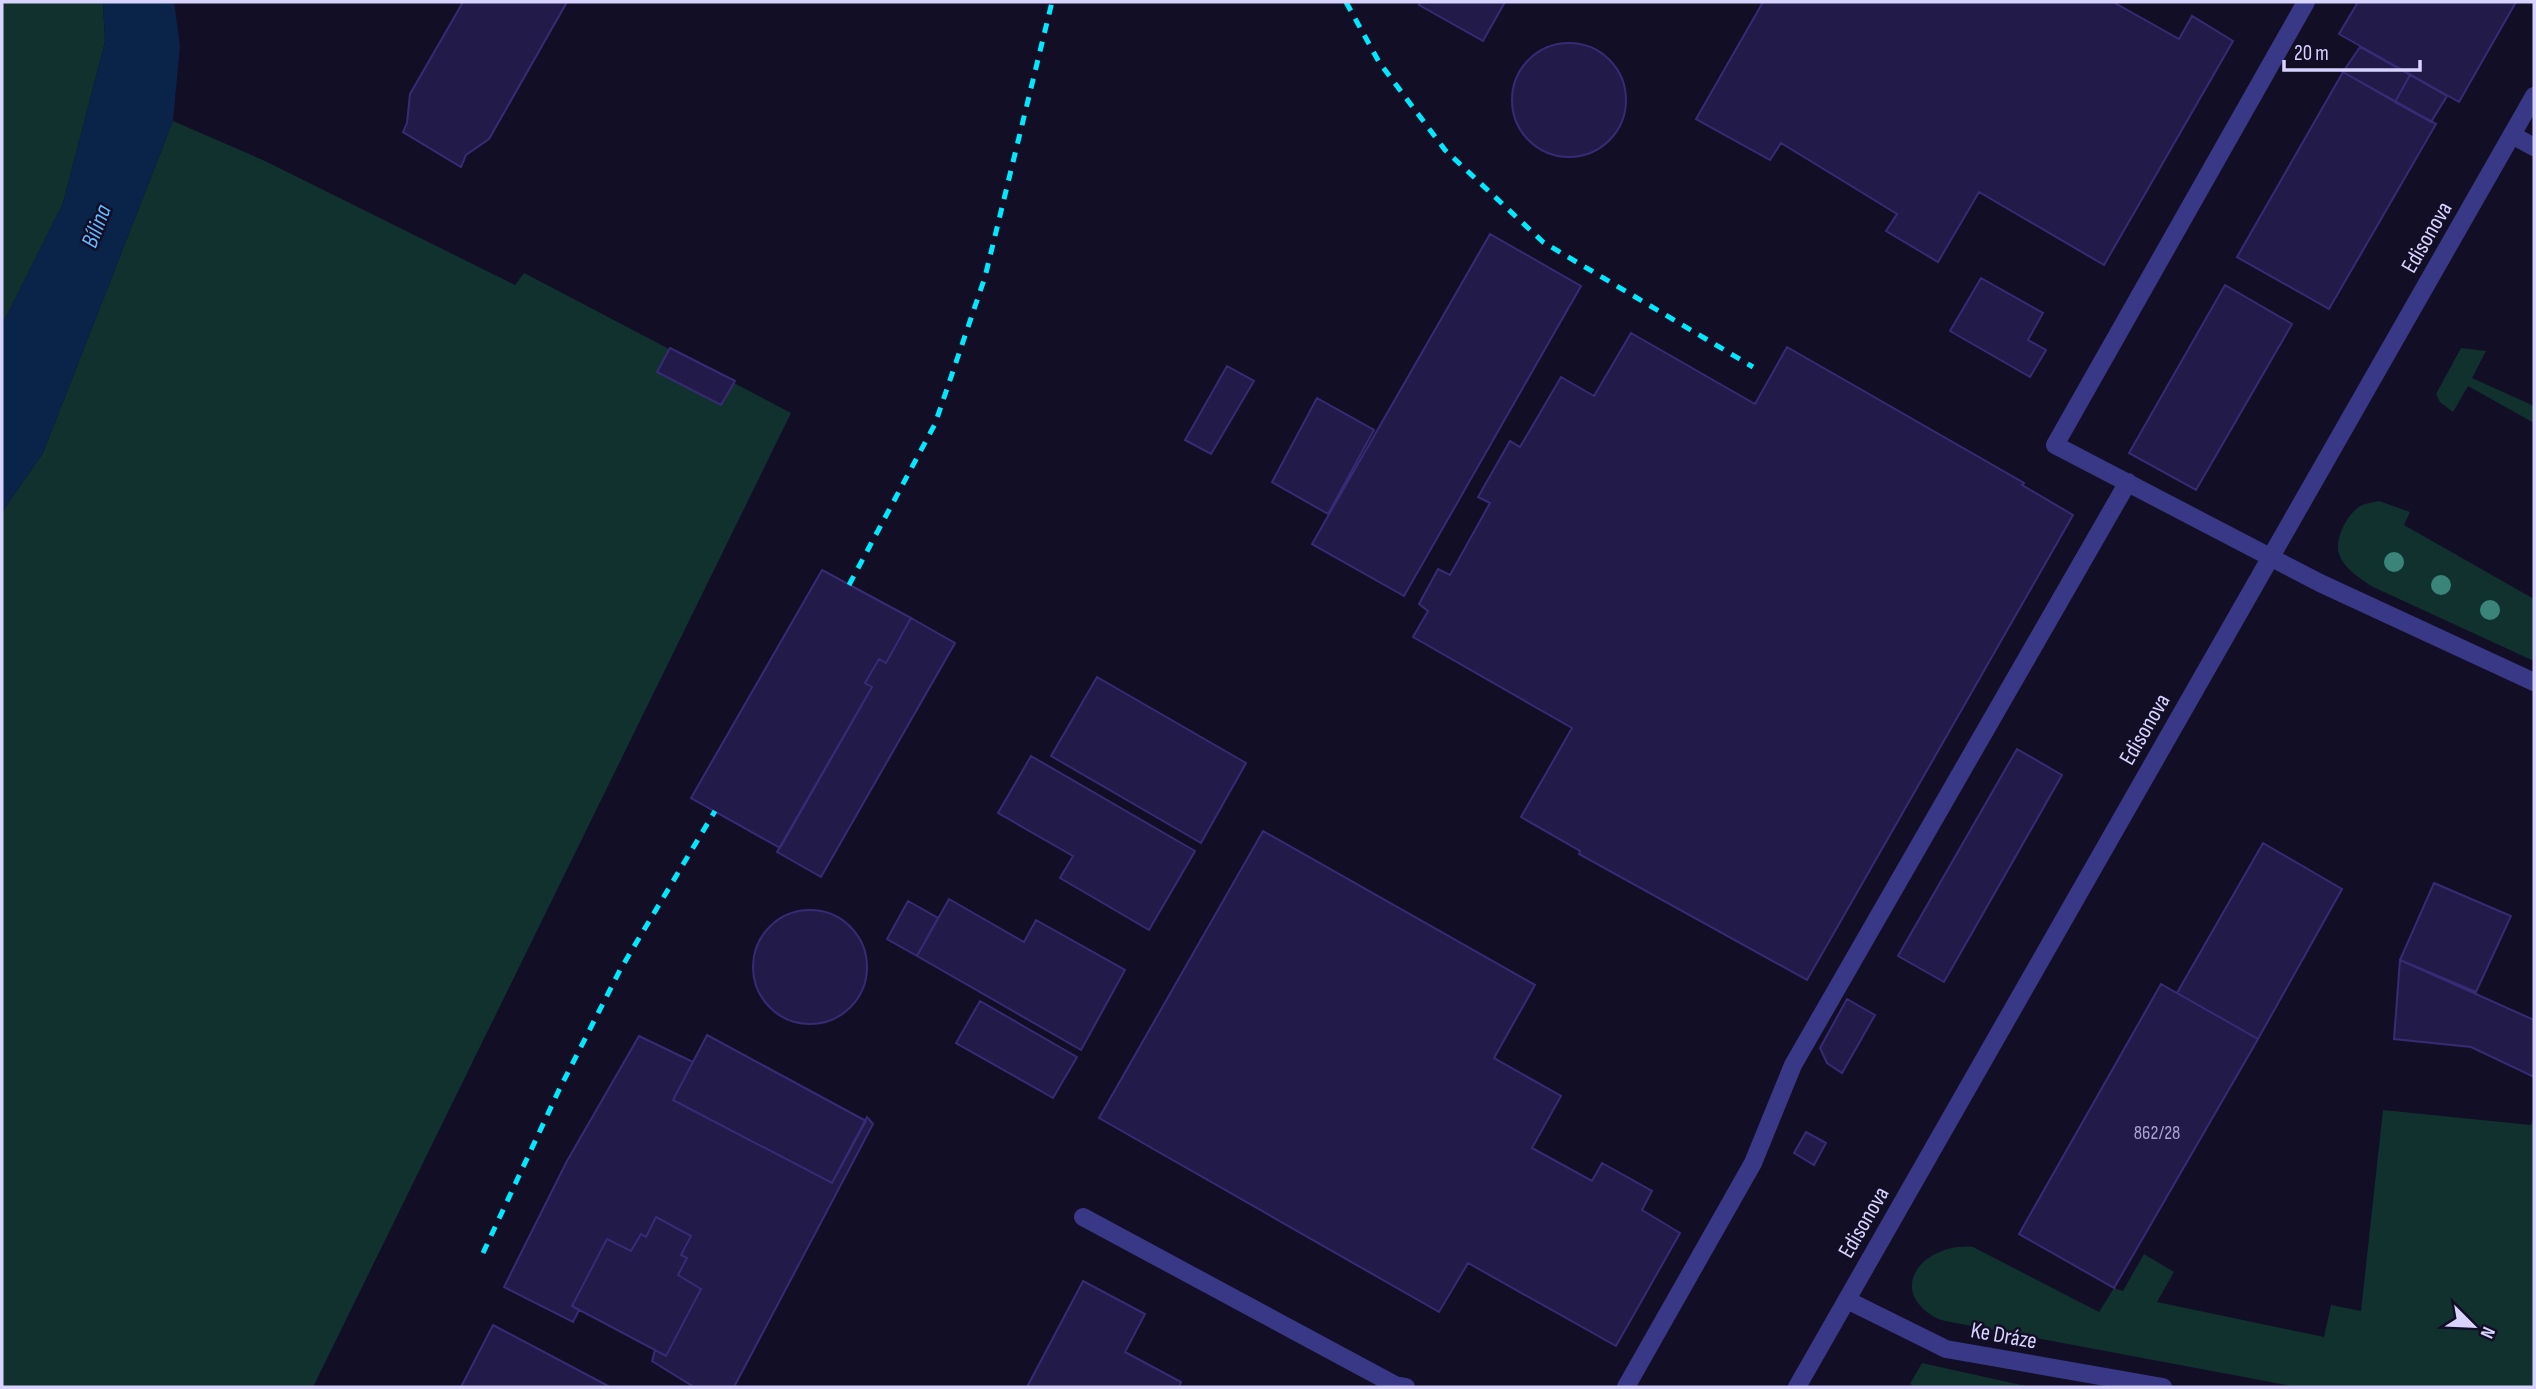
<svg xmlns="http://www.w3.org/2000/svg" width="2536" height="1389" font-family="'Sofia Sans Condensed',sans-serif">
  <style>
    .green { fill: #11312f }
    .water { fill: #0a2349 }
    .building { fill: #221a48; stroke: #382b75; stroke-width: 2 }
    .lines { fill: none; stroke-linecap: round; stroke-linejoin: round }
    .service { stroke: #393887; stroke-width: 18 }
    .minor { stroke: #393887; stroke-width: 18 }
    .rail { stroke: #00e9ff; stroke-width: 5; stroke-dasharray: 10 9; stroke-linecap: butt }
    .tree { fill: #3a847a }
    .labels { text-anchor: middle; stroke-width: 5; stroke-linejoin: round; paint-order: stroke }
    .number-label { font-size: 19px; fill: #aaa6d1 }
    .street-label { font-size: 23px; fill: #d8d4ff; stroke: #120e26 }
    .water-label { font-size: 24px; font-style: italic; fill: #62b9ff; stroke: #120e26 }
  </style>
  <rect width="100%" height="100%" fill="#120e26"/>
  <path class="green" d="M2,2H103L105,42L63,203L2,325Z
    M173,121L265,161L515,285L524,273L791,413L313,1387H2V512L43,453Z
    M2461,348L2486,351L2472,378L2534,406V423L2468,386L2453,412L2440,402L2436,394Z
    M2379,501L2410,512L2404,525L2534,599V661L2371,586C2359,577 2344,569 2339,554C2334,539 2348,512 2362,505C2367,503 2374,502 2379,501Z
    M2383,1110L2531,1125L2534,1117V1387H2297L1961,1324C1953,1322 1941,1321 1934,1317C1884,1286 1928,1242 1973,1247L2099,1312L2114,1288L2123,1291L2144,1254L2174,1272L2157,1302L2324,1337L2331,1305L2361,1311Z
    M1922,1363L2030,1387H1915L1910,1384Z"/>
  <path class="water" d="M103,2H174L180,46L173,121L43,453L2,512V325L63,203L105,42Z"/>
  <path class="building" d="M463,2H567L489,139L466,155L461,167L403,132L407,123L410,94Z
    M1421,2H1505L1483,41L1419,5Z
    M1763,2H2113L2179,39L2192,16L2233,41L2104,265L1979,192L1938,262L1886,231L1897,214L1781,143L1770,160L1696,119Z
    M2358,2H2516L2459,102L2339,34Z
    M1512 100a57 57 0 1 1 114 0a57 57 0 1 1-114 0Z
    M2360,47L2410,75L2395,102L2343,72Z
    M2343,72L2436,124L2329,309L2237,257Z
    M2410,75L2447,96L2431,122L2395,102Z
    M1490,234L1581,286L1404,596L1312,544Z
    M1981,278L2043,313L2028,340L2046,350L2030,377L1950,331Z
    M2225,285L2292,324L2196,490L2129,453Z
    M1631,333L1755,404L1787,347L2024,483L2022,485L2073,515L1807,980L1579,854L1580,851L1521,817L1572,728L1413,637L1428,611L1419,604L1438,569L1450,575L1490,503L1478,497L1510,441L1520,447L1561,377L1594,396Z
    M670,348L735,381L721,405L657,372Z
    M1227,366L1254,381L1211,454L1185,440Z
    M1317,398L1374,430L1328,514L1272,482Z
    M822,570L911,618L886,663L879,659L865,683L872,687L780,848L691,798Z
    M911,618L955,643L821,877L777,852L872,687L865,683L879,659L886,663Z
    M1097,677L1246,763L1201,843L1051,756Z
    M2017,749L2062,775L1944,982L1898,956Z
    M1031,756L1195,851L1149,930L1060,878L1073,856L998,813Z
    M1263,831L1535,985L1494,1058L1561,1096L1532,1148L1592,1181L1602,1163L1652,1191L1642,1210L1680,1233L1616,1346L1468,1263L1439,1312L1099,1118Z
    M2263,843L2342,889L2258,1039L2177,993Z
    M2434,883L2511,916L2476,992L2400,960Z
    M949,899L1024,942L1036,920L1125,970L1081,1050L917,956Z
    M908,901L938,918L917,956L887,939Z
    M753 967a57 57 0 1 1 114 0a57 57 0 1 1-114 0Z
    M2400,960L2534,1020V1077L2471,1047L2394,1039Z
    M2161,984L2258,1039L2114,1288L2019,1234Z
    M1847,999L1875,1015L1842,1073L1827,1063L1820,1048Z
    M980,1001L1077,1057L1053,1098L956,1043Z
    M707,1035L866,1121L832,1183L673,1100Z
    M639,1036L693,1062L673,1100L832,1183L867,1117L873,1124L734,1387H694L652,1361L655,1350L666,1356L701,1289L678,1275L687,1258L681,1255L691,1236L656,1217L646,1237L641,1234L631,1251L607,1239L572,1306L579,1310L573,1322L504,1287L567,1161Z
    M1806,1132L1826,1143L1814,1165L1794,1153Z
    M656,1217L691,1236L681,1255L687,1258L678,1275L701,1289L666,1356L572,1306L607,1239L631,1251L641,1234L646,1237Z
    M1083,1281L1145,1314L1125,1352L1181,1382L1179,1387H1027Z
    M493,1325L610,1387H461Z"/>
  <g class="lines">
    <path class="service" d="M2306,2L2055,445L2320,583L2534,682
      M2512,135L2534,147
      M1083,1217L1395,1385L1406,1387
      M1626,1387L1753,1163L1793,1065L2128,482"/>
    <path class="minor" d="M1847,1300L1946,1349L2163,1387
      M1797,1387L2534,96"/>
    <path class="rail" d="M1346,2L1379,62L1445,150L1543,242L1753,367
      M849,585L935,424L985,277L1052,2
      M483,1253L559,1090L620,970L715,811"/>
  </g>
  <g class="tree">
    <circle cx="2394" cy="562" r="10"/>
    <circle cx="2441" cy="585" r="10"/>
    <circle cx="2490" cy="610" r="10"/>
  </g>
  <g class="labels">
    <g class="number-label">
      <text x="2157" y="1139">862/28</text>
    </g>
    <g class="street-label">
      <text transform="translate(2426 237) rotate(-60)" y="8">Edisonova</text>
      <text transform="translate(2144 729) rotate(-60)" y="8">Edisonova</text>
      <text transform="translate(1863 1222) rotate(-60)" y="8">Edisonova</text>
      <text transform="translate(2004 1335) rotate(10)" y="8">Ke Dráze</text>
    </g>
    <g class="water-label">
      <text transform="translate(96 226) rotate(-69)" y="8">Bílina</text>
    </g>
  </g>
  <rect width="2536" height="1389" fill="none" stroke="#d8d4ff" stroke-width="7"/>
  <g transform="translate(2473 1326) rotate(114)" stroke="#120e26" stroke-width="5" paint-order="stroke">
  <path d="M0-5L12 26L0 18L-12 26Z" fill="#d8d4ff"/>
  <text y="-10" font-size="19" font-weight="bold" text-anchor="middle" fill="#d8d4ff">N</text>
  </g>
  <path d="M2284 60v10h136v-10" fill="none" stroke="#d8d4ff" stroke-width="3.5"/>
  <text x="2294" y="60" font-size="21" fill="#d8d4ff" stroke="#120e26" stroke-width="5" paint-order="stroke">20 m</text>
</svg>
